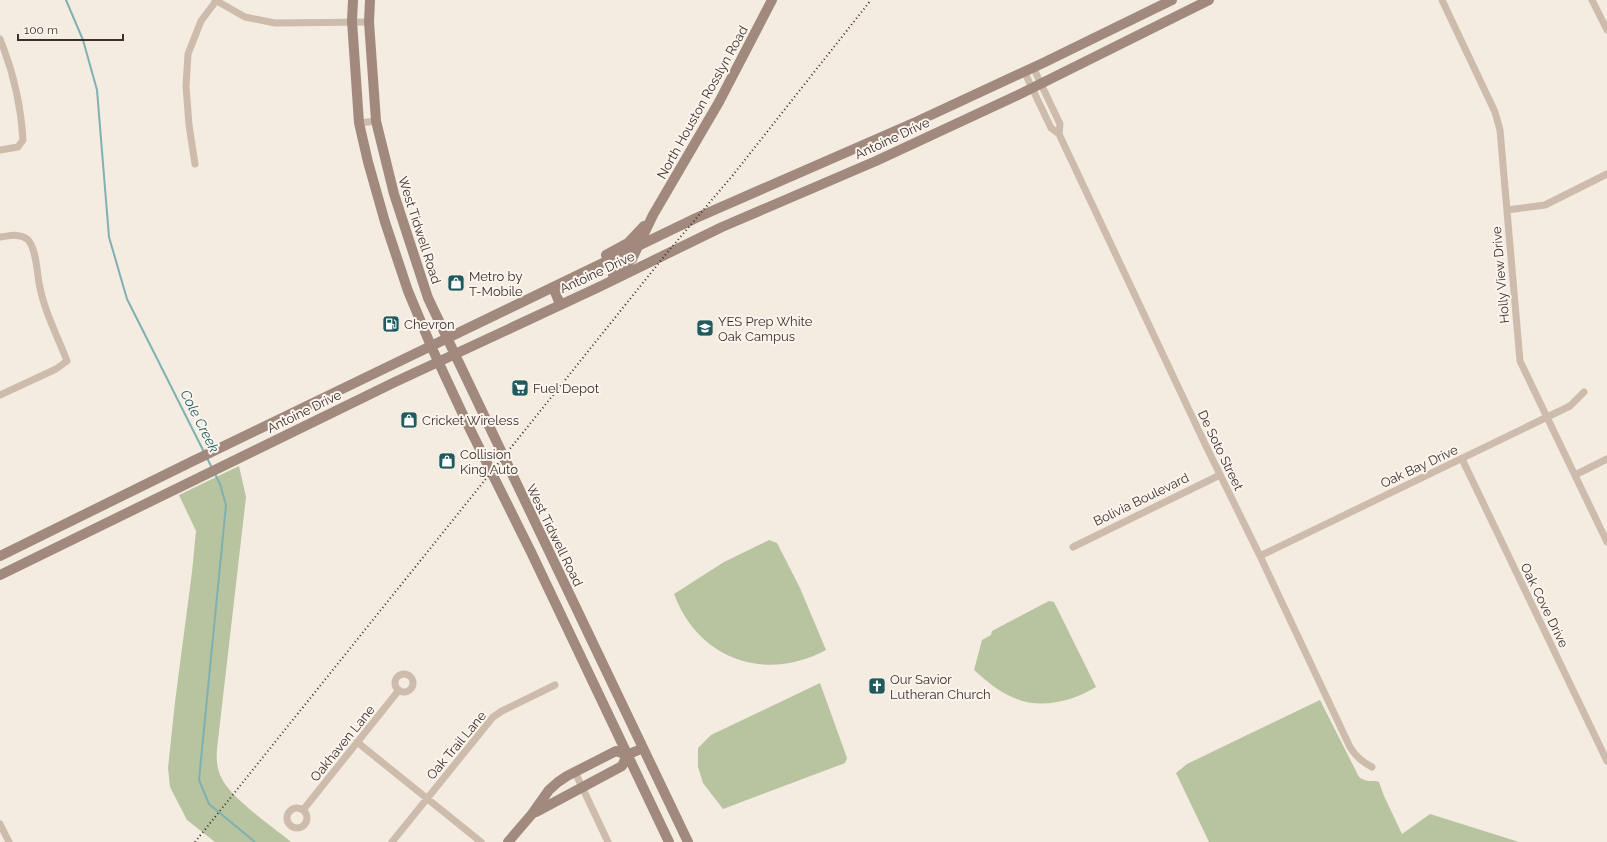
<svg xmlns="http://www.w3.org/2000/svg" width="1607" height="842" font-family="Raleway,sans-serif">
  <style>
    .green { fill: #b8c4a0 }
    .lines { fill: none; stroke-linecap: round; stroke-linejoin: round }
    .stream { stroke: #7fb0b2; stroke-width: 2 }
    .street { stroke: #cdbbac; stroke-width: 7 }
    .secondary { stroke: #a18a7d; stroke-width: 10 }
    .rail { stroke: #3b302b; stroke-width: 2; stroke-dasharray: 1 3; stroke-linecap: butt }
    .labels { text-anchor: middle; stroke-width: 4; stroke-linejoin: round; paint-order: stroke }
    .street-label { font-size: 13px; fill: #3b302b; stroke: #fbf5ee }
    .poi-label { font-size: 13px; fill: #3b302b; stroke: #fbf5ee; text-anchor: start }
    .water-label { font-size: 14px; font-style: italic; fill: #1f5a5e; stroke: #fbf5ee }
  </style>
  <rect width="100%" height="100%" fill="#f4ebe1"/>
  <path class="green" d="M239,466L246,497L217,749C216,759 217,770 222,779C232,799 273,827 291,842H215L187,820L170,787L168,768L175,702L192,572L196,531L179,495Z
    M769,540L777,543L800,588L826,650C765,683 698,659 674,594L724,562Z
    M1049,601L1054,602L1096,687C1071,702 1039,710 1012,697C998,691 985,680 974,670L982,640L991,635L992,631Z
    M820,683L847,758L845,763L723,809L703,783L698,767V748L711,735Z
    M1320,700L1359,777C1369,784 1372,779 1379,782L1384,796L1402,834L1430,814L1519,842H1209L1176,773L1187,764Z"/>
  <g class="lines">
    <path class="stream" d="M66,0L83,40L97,90L109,237L127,299L204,452
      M207,458L212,468
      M215,474L220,484L226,505L199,780L209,804L255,842"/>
    <path class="street" d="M215,0L245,17L275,23L369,22
      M1442,0L1495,112L1500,130L1520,361L1607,542
      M1592,0L1607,30
      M0,39C13,71 21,106 23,140L18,147L0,150
      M1033,67L1060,124L1059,134
      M1024,71L1051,128L1059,134L1205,444L1260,556L1350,747C1356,757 1362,762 1372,767
      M359,123L376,121
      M195,164L189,125L186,86L188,54L201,21L216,1
      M1507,210L1545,205L1607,174
      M0,237C9,236 19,233 27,239C36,246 37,272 39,283C44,311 57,335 67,361L56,369L0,395
      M1462,459L1607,761
      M1575,475L1607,459
      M1073,547L1220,475
      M1260,556L1570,406L1584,392
      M395 683a9 9 0 1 1 18 0a9 9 0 1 1-18 0Z
      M357,742L481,842
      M575,772L608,842
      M287 818a10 10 0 1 1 20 0a10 10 0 1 1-20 0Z
      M303,810L399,690
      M0,824L9,842
      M392,842L493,717L502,711L555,685"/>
    <path class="secondary" d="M353,0L352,21L359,123L368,162L385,222L408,291L431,346L465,419L531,552L669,842
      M370,0L369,22L376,121L394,194L428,298L688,842
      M606,255L628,243L644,226
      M613,275L632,259L653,215L719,102L772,0
      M553,287L560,304
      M0,556L193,461L696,218L918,121L1043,63L1172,0
      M0,575L395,382L599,287L722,227L876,161L1018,95L1209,0
      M536,812L622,766L627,755L643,748
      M508,842L532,814L549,790L558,782L567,776L616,751L627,755"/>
    <path class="rail" d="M195,842L666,254L733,175L871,0"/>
  </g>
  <defs>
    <g id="shop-square" transform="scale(0.9)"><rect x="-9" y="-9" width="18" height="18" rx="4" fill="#1f5a5e" stroke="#fbf5ee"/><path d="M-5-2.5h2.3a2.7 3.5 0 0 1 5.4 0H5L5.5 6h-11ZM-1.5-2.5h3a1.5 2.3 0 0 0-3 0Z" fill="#fff"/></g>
    <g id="fuel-square" transform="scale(0.9)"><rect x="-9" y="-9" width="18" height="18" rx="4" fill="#1f5a5e" stroke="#fbf5ee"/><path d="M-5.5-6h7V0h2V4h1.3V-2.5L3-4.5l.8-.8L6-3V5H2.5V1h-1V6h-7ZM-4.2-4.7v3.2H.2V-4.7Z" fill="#fff"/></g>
    <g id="school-square" transform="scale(0.9)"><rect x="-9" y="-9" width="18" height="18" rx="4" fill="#1f5a5e" stroke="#fbf5ee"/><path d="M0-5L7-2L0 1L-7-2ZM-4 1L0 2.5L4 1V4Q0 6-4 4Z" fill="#fff"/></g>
    <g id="supermarket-square" transform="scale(0.9)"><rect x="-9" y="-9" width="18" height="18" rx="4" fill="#1f5a5e" stroke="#fbf5ee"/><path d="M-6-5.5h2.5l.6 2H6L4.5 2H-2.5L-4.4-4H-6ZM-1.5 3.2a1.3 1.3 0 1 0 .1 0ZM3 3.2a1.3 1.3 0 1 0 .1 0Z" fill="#fff"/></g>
    <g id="church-square" transform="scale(0.9)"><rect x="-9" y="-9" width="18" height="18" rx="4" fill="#1f5a5e" stroke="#fbf5ee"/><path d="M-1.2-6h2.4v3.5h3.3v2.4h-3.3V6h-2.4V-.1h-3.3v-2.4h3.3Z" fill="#fff"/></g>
  </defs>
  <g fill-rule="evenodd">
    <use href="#shop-square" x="456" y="283"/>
    <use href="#fuel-square" x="391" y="324"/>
    <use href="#school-square" x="705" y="328"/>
    <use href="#supermarket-square" x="520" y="388"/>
    <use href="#shop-square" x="409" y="420"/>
    <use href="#shop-square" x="447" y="461"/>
    <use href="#church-square" x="877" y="686"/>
  </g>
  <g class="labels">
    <g class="street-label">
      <text transform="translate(702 102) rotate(-61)" y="5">North Houston Rosslyn Road</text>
      <text transform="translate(892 138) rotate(-25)" y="5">Antoine Drive</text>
      <text transform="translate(420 230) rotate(72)" y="5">West Tidwell Road</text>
      <text transform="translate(597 272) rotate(-25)" y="5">Antoine Drive</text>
      <text transform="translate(1500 275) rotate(-95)" y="5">Holly View Drive</text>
      <text transform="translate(304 411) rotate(-26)" y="5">Antoine Drive</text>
      <text transform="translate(1221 450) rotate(64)" y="5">De Soto Street</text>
      <text transform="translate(1419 466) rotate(-25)" y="5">Oak Bay Drive</text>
      <text transform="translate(1141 499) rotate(-26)" y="5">Bolivia Boulevard</text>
      <text transform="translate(555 535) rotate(64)" y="5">West Tidwell Road</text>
      <text transform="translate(1545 605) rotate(64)" y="5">Oak Cove Drive</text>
      <text transform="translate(342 743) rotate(-51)" y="5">Oakhaven Lane</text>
      <text transform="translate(456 745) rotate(-50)" y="5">Oak Trail Lane</text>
    </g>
    <g class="poi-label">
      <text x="469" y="281">Metro by<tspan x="469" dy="15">T-Mobile</tspan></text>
      <text x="718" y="326">YES Prep White<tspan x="718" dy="15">Oak Campus</tspan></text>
      <text x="404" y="329">Chevron</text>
      <text x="533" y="393">Fuel Depot</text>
      <text x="422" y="425">Cricket Wireless</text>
      <text x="460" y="459">Collision<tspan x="460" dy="15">King Auto</tspan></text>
      <text x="890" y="684">Our Savior<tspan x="890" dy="15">Lutheran Church</tspan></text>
    </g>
    <g class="water-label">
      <text transform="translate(200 421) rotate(63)" y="5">Cole Creek</text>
    </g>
  </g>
  <path d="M18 34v6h105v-6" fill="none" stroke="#3b302b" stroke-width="2"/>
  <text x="24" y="34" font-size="12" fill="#3b302b" stroke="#fbf5ee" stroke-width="3" paint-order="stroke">100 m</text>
</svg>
